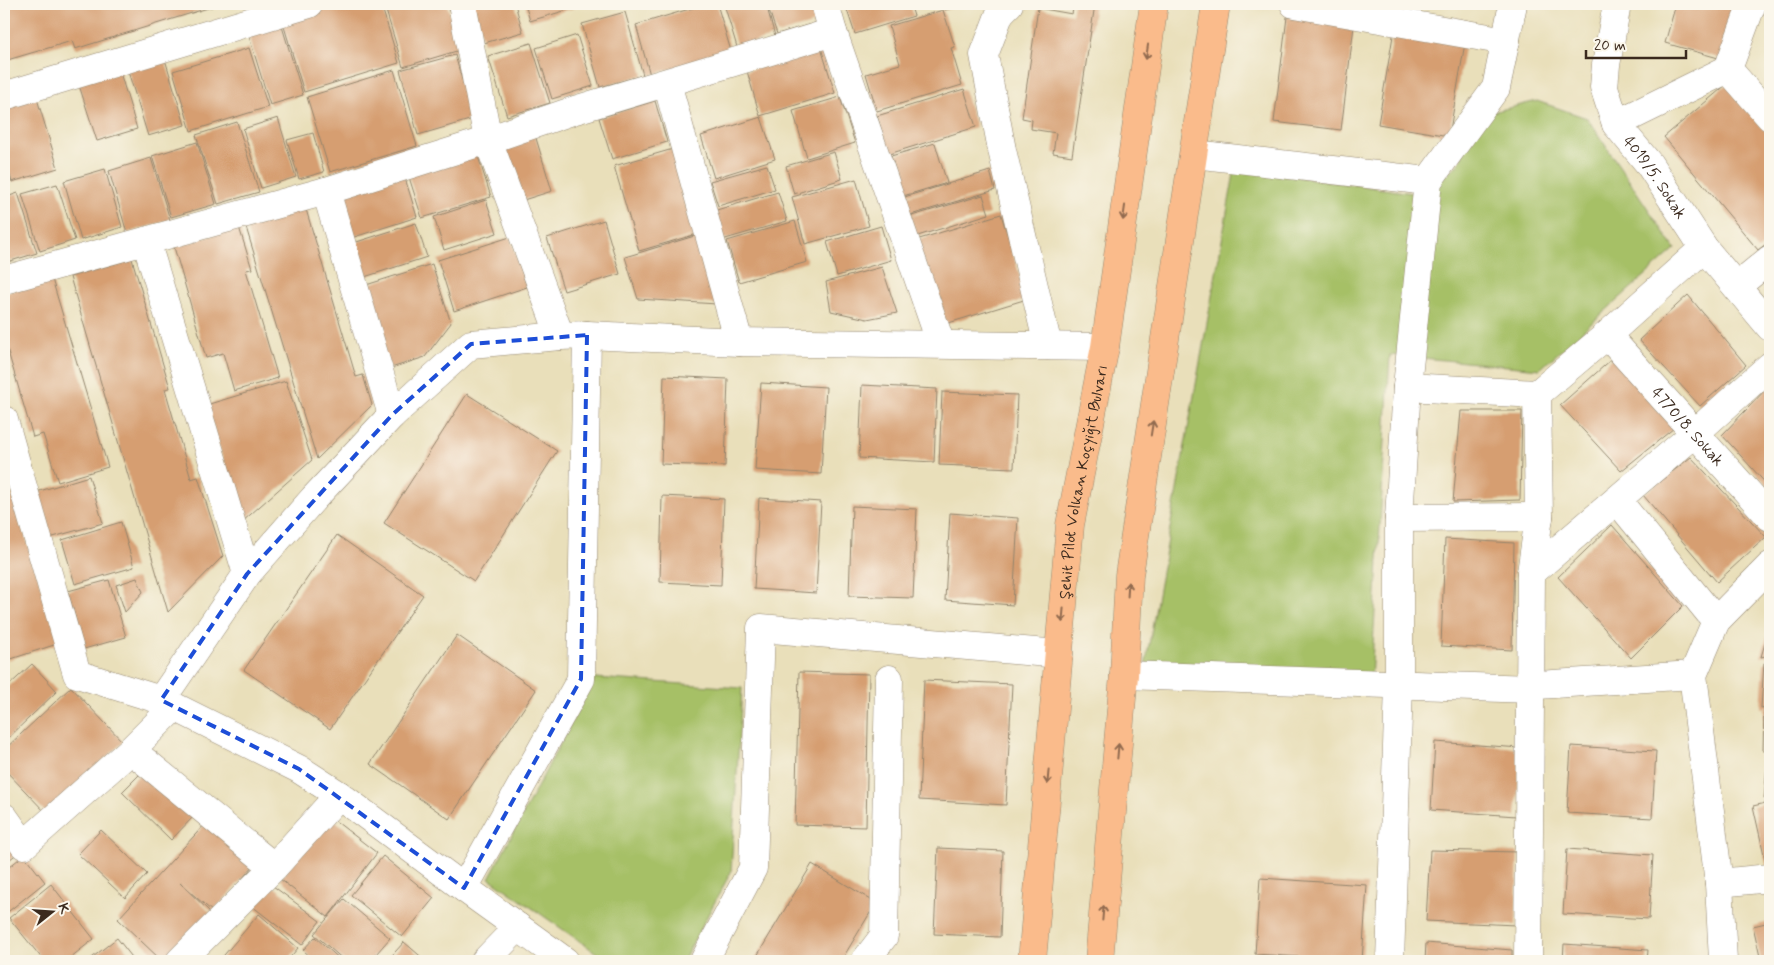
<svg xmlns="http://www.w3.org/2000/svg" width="1774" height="965" font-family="Mynerve,sans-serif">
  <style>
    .green { fill: #a6c066; stroke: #707542 }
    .building { fill: #d69e71 }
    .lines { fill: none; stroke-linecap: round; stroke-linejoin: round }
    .minor-casing { stroke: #92846c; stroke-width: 29 }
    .major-casing { stroke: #92846c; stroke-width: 29 }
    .minor { stroke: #fff; stroke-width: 28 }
    .major { stroke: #fabb8b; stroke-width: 28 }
    .oneway { stroke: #916b4f }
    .marked { fill: none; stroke: #1d4ed8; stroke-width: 4; stroke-dasharray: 10 6; stroke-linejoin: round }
    .labels { text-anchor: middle; stroke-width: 4.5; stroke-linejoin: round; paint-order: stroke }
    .street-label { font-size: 16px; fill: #3b2a1e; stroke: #fbf7ec }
  </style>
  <rect width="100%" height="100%" fill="#fbf7ec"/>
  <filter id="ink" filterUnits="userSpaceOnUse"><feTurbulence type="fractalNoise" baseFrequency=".02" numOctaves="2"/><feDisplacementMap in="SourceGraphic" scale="10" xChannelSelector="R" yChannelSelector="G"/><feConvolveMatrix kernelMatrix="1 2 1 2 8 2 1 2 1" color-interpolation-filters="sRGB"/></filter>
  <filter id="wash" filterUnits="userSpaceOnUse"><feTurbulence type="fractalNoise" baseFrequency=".0096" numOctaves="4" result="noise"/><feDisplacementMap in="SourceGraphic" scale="20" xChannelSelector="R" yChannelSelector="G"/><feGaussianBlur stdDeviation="1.12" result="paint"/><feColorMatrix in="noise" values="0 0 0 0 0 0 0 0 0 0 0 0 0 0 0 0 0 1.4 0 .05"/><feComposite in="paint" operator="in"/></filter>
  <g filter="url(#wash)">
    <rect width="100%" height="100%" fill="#e9dfba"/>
    <path class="green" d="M1537,101L1587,118L1675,249L1540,369L1390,355L1371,680L1145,667L1235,168L1419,194L1459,164L1476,116Z
      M595,678L742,688L731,872L683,961H608L489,878Z"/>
    <g id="blocks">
      <path class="building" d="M4,4H221L75,49L72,41L4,61Z
        M336,4H381L399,63L304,92L282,20Z
        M384,4H447L460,50L403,67Z
        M472,4H515L523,32L484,43Z
        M525,4H573L574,8L530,21Z
        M706,4H717L731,51L650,75L636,25Z
        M724,4H766L775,36L737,47Z
        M767,4H812L818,22L777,34Z
        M845,4H910L914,16L855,34Z
        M943,4H965L945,10Z
        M1074,4H1095L1072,156L1053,153L1056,133L1031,129L1032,120L1022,118L1038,8L1072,14Z
        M1676,4H1745L1729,61L1665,43Z
        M943,10L955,47L951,48L962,85L877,111L866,74L900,64L889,26Z
        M625,12L643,75L600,87L582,24Z
        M1287,17L1354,26L1341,130L1274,122Z
        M280,20L303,95L270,105L247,30Z
        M1395,24L1466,37L1449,136L1378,124Z
        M577,35L593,86L552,99L536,48Z
        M531,43L550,103L507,116L488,56Z
        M249,48L268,107L191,131L173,71Z
        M821,48L835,93L760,116L747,71Z
        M455,55L473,119L418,135L400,70Z
        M164,56L185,125L148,136L127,68Z
        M119,69L137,129L97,141L78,82Z
        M394,70L417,146L330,172L307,97Z
        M1727,84L1770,137V241L1758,250L1664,137Z
        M964,89L976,127L889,154L877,116Z
        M35,92L58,168L12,182L4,156V101Z
        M840,97L855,143L807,158L793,111Z
        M655,101L667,142L612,159L599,118Z
        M761,117L775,159L714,178L701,136Z
        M278,118L296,177L261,188L243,129Z
        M237,122L259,192L218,204L196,135Z
        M313,133L324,172L299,179L287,140Z
        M535,135L552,191L517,202L500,146Z
        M197,142L216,204L171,217L152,156Z
        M935,143L947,183L903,196L891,156Z
        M673,149L697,234L639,251L614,166Z
        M834,152L842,179L794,194L786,166Z
        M477,153L491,197L422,218L408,174Z
        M151,158L170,220L127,233L109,171Z
        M767,165L775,189L718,206L710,181Z
        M105,169L122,227L81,240L64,181Z
        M990,171L995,190L907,216L901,198Z
        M404,175L417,217L348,239L334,196Z
        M856,179L869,226L805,244L792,197Z
        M57,184L75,240L40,251L22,194Z
        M778,192L787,221L722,240L713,211Z
        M18,193L37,253L4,263V198Z
        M983,195L989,214L911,238L905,218Z
        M486,200L497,233L444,250L434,217Z
        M305,206L356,377L363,375L372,405L317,459L245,224Z
        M1001,214L1027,299L942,325L916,240Z
        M604,220L620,274L564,291L547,238Z
        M795,221L807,262L739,282L727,241Z
        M416,223L427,257L355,280L344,246Z
        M881,226L891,260L837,276L827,242Z
        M239,227L252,269L246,270L278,378L234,391L223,353L206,358L174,247Z
        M698,235L717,304L638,299L625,257Z
        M510,237L527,287L454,311L438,260Z
        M132,259L170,388L165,389L191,479L198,477L223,556L168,612L70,277Z
        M432,264L451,323L425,357L388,369L363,286Z
        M882,267L897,313L867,319L831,311L826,282Z
        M52,279L108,467L58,482L43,434L33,437L4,338V293Z
        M1688,295L1746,365L1700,406L1639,340Z
        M1613,358L1674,428L1621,471L1560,405Z
        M664,376L728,379L725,466L661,464Z
        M286,381L312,460L242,522L206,405Z
        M761,383L826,387L821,474L755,470Z
        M862,385L937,389L934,462L859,458Z
        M1770,385V488L1722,435Z
        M942,392L1017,395L1014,468L939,465Z
        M467,394L557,451L474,581L384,523Z
        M1461,411H1522L1520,500L1453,502Z
        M1691,457L1766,537L1717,582L1643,495Z
        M89,476L103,523L46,539L33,493Z
        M7,479L60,643L8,660L4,647V480Z
        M662,496L724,499L721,585L660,582Z
        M759,498L821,502L816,593L754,589Z
        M852,506L917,509L913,598L849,596Z
        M950,513L1018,518L1013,605L945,600Z
        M121,522L134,567L75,584L62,540Z
        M1612,525L1683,606L1631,658L1558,577Z
        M337,535L423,595L330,729L244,670Z
        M1445,539L1514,543L1512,650L1441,646Z
        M137,578L143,592L125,612L116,585Z
        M109,580L126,637L84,649L68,591Z
        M1770,626V655L1761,657Z
        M457,635L536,690L449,819L370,764Z
        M1770,662V706L1761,708L1764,663Z
        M32,664L57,691L4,742V690Z
        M799,672L869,674L866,827L795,825Z
        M924,680L1012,684L1006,805L919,800Z
        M71,687L123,742L47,814L4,769V750Z
        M1770,707V750L1763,751L1764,708Z
        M1435,742L1521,748L1516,816L1431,810Z
        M1571,746L1656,751L1652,818L1567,813Z
        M1770,752V797L1764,799L1768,753Z
        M146,768L195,815L171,840L122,792Z
        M1770,802V868H1767L1753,806Z
        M329,816L377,853L328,917L280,879Z
        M206,823L254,865L213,912L180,883L211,913L166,961H162L118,919Z
        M101,830L147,874L125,898L78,854Z
        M4,832L19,852L4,864Z
        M938,848L1003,851L1000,937L934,934Z
        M1567,849L1653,855L1649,919L1563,914Z
        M1430,850L1518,852L1516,925L1426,921Z
        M24,855L45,882L4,915V871Z
        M383,856L434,898L402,937L351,895Z
        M812,864L876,903L841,961H754Z
        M1260,878L1367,885L1362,961L1255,954Z
        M269,883L320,921L302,945L252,906Z
        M51,884L94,939L66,961H44L9,918Z
        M344,899L390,938L370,961H345L314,934Z
        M259,914L298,948L287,961H219Z
        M1770,922V961H1761L1753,926Z
        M315,937L342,961H315L303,950Z
        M117,938L135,961H88Z
        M404,942L426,961H387Z
        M1426,943L1512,950V961H1425Z
        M1564,944L1648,950L1647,961H1563Z"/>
    </g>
  </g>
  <g filter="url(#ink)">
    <use href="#blocks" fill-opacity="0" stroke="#92846c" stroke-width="1"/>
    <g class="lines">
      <g class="minor-casing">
        <g id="minor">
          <path d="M462,4L488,140L560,336"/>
          <path d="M825,4L833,32L941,344"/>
          <path d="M1009,4L1000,13L984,55L1002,150L1048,346"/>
          <path d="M1294,4L1506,41"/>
          <path id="s1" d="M1617,4L1606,65L1604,87L1616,124L1649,164L1704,248L1770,327"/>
          <path d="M1728,69L1770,117"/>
          <path d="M667,83L739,342"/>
          <path d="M4,96L309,4"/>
          <path d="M1616,124L1728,69L1752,4"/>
          <path d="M1194,154L1428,181"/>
          <path d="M326,191L392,415"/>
          <path d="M146,241L247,574"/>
          <path d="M4,280L326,191L488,140L575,110L833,32"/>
          <path d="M1737,286L1770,259"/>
          <path id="s2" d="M1607,335L1770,517"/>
          <path d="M1407,387L1428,181L1496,88L1513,4"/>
          <path d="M4,420L17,466"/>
          <path d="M4,471L17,466L77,674L161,700L299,769L339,795L464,888L565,961"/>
          <path d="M1617,500L1716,621"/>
          <path d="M1399,518L1539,517"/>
          <path d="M1531,573L1539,517L1537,394L1607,335L1704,248"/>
          <path d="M1124,675L1531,689L1538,685L1693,675"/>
          <path d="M161,700L247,574L314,498L392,415L471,344L560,336L587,335"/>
          <path d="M131,750L274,867"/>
          <path d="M4,817L24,845L131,750L174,707"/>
          <path d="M1719,883L1770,878"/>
          <path d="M464,888L581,679L587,335L739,342L1105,347"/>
          <path d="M180,961L274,867L339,795"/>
          <path d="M485,961L518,927"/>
          <path d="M704,961L753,868L761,628L1059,654"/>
          <path d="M865,961L884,936L889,679"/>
          <path d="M1390,961L1399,685V518L1407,387L1537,394"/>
          <path d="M1528,961L1531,573L1694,434L1770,366"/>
          <path d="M1723,961L1719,883L1693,675L1716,621L1770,566"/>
        </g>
      </g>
      <g class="major-casing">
        <g id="major">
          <path id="s3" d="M1032,961L1070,525L1105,347L1154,4"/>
          <path d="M1099,961L1124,675L1129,575L1216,4"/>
        </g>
      </g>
      <use href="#minor" class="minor"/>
      <use href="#major" class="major"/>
    </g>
    <defs><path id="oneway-shaft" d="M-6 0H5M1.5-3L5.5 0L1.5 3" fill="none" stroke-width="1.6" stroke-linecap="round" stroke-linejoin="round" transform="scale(1.25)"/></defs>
    <g class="oneway">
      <use href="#oneway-shaft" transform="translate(1147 52) rotate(98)"/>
      <use href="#oneway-shaft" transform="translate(1124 213) rotate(98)"/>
      <use href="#oneway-shaft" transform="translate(1152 428) rotate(-81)"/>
      <use href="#oneway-shaft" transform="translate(1128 589) rotate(-87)"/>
      <use href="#oneway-shaft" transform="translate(1063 615) rotate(95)"/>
      <use href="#oneway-shaft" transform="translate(1118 751) rotate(-85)"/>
      <use href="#oneway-shaft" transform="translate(1048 777) rotate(95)"/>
      <use href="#oneway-shaft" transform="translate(1103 913) rotate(-85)"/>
    </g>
  </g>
  <path class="marked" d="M587,335L581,679L464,888L299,769L161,700L247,574L392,415L471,344Z"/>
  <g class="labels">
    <g class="street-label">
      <text dy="6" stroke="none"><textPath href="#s1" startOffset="189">4019/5. Sokak</textPath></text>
      <text dy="6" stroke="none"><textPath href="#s2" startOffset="122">4770/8. Sokak</textPath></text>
      <text dy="6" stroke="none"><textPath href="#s3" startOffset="482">Şehit Pilot Volkan Koçyiğit Bulvarı</textPath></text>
    </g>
  </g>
  <rect width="1774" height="965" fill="none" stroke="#fbf7ec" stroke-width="20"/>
  <g transform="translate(52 912) rotate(73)" stroke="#fbf7ec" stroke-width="4" paint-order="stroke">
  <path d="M0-4L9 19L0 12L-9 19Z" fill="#3b2a1e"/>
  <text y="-8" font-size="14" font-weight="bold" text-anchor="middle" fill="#3b2a1e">K</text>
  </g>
  <path d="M1586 50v8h100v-8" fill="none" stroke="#3b2a1e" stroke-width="2.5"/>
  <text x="1594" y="50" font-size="15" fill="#3b2a1e" stroke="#fbf7ec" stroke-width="4" paint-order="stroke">20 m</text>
</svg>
